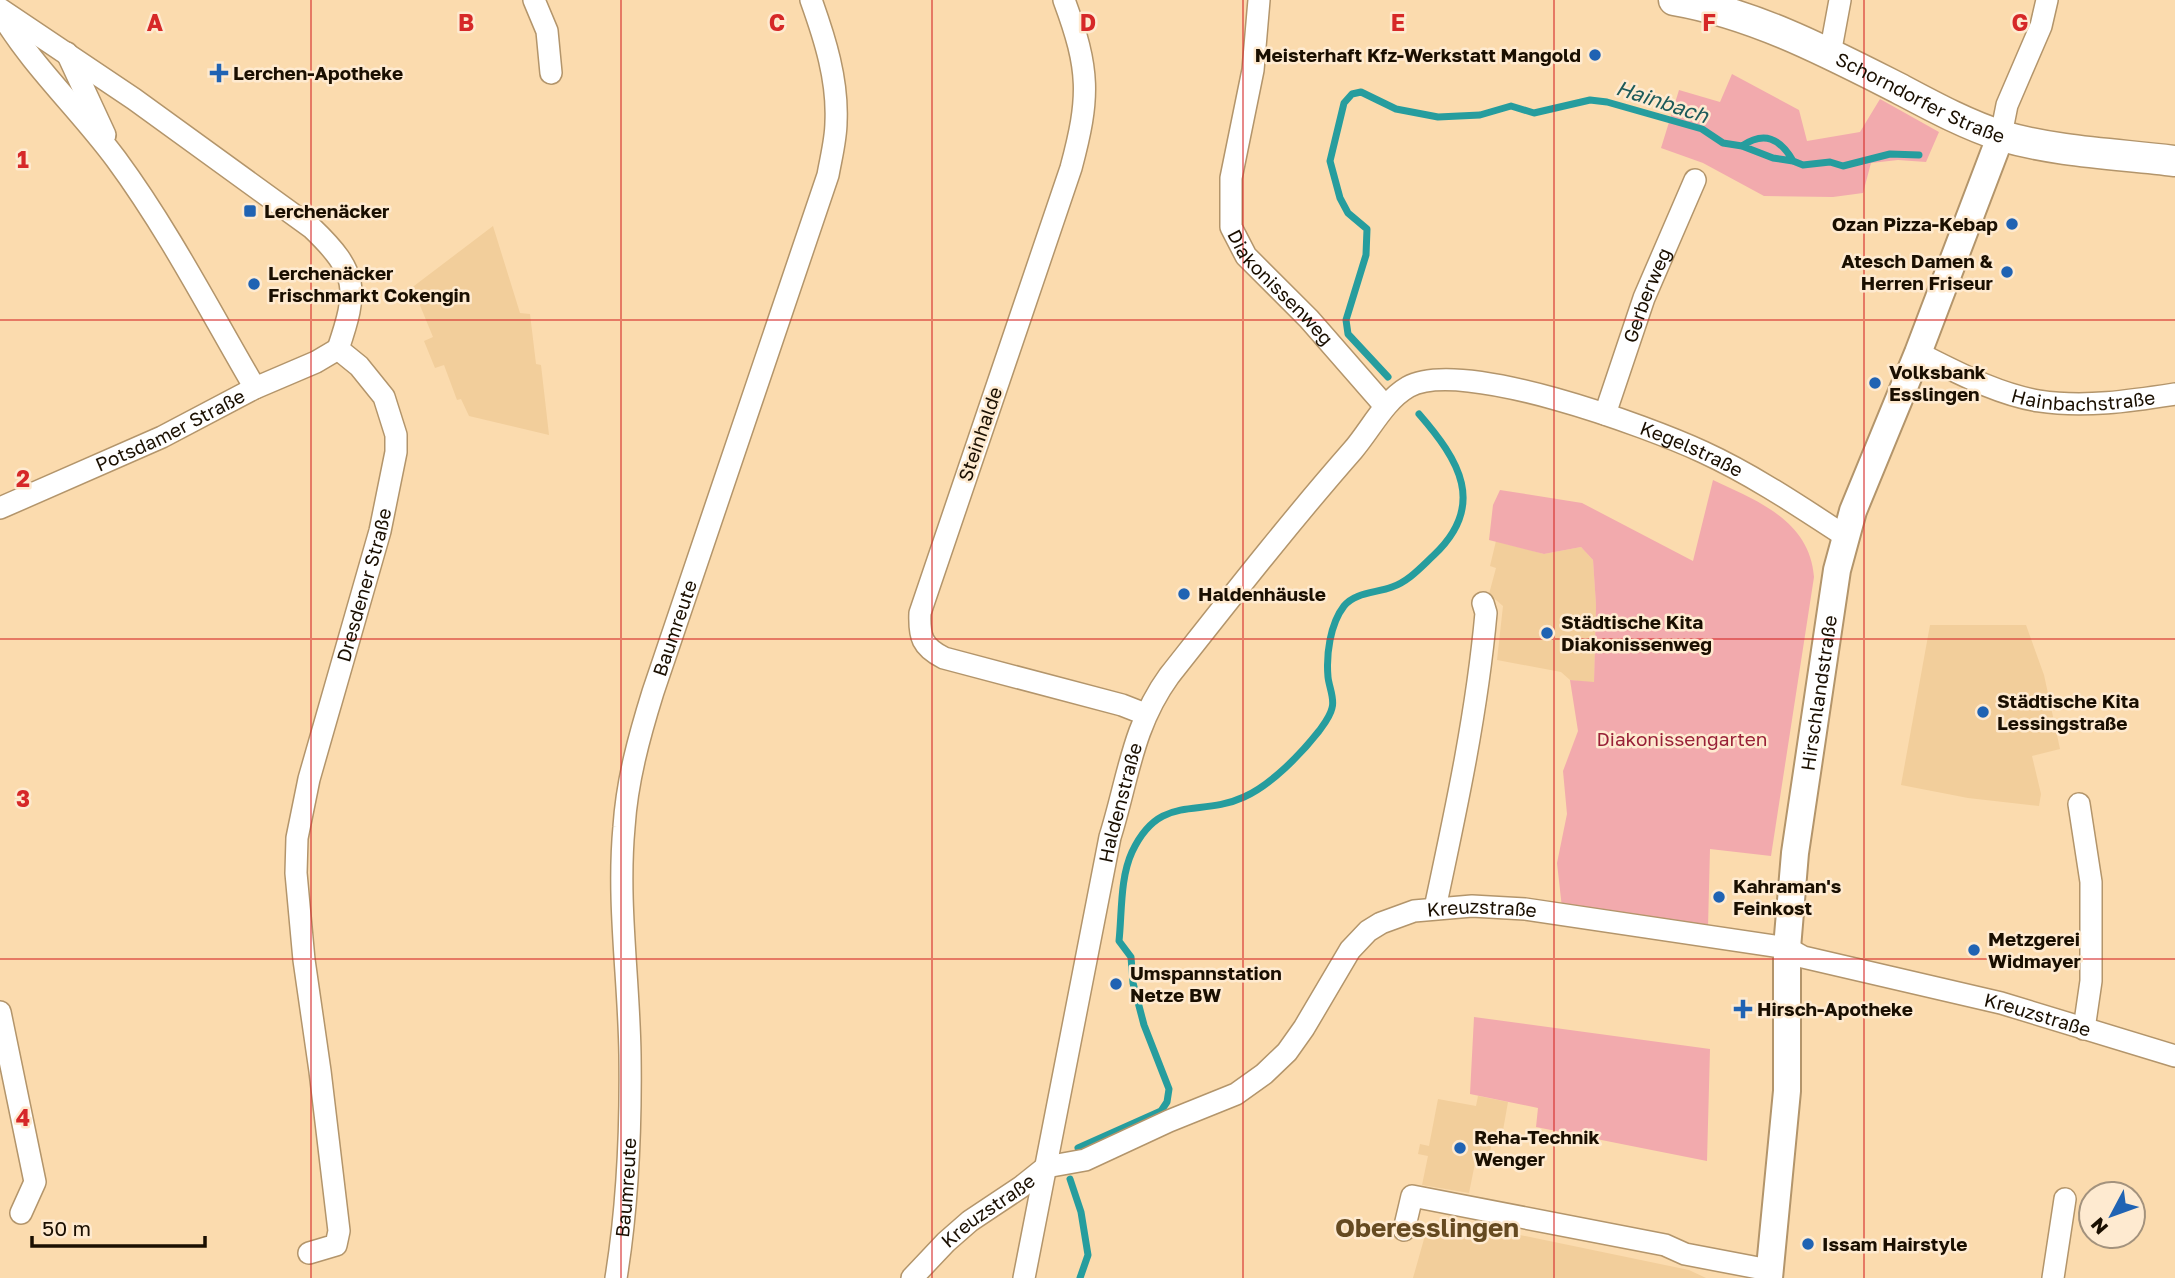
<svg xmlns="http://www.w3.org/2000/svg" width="2175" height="1278" font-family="'Golos Text',sans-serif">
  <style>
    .built { fill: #f2ce9b }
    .green { fill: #f2aaad }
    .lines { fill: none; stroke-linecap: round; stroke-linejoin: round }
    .stream { stroke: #269d9e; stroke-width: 7 }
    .minor-casing { stroke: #b3956b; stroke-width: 24 }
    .tertiary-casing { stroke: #b3956b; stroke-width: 30 }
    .secondary-casing { stroke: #b3956b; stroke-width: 33 }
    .minor { stroke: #fff; stroke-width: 21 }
    .tertiary { stroke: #fff; stroke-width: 26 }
    .secondary { stroke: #fff; stroke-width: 30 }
    .grid { fill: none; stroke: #d62828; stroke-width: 2; stroke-opacity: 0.55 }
    .poi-dot { fill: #2063b3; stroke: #feead0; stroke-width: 2.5 }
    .labels { text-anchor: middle; stroke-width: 5; stroke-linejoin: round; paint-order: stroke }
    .poi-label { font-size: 19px; font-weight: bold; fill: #1a0f01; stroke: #feead0; text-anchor: start }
    .street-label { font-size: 19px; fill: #1a0f01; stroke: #feead0 }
    .park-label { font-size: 19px; fill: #982037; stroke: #feead0 }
    .water-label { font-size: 21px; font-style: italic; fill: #1c5a5a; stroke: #feead0 }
    .district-label { font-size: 26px; font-weight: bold; fill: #654a21; stroke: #feead0 }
    .grid-label { font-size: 23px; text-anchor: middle; font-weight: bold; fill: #d62828; stroke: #feead0; stroke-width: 5; stroke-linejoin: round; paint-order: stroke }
  </style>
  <rect width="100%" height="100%" fill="#fbdbae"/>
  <path class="built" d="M493,226L520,313L530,314L536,364L541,365L549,435L469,416L461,399L457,400L444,365L435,368L424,341L433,337L419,303H416L410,289Z
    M1496,541L1544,554L1581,547L1593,560L1596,605L1594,683L1570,680L1561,672L1497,660L1503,606L1489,594L1496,568L1490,566Z
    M1930,625H2026L2044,675L2060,749L2032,756L2041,794L2039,806L1968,798L1901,785Z
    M1478,1096L1508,1102L1502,1136L1493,1134L1489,1160L1476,1158L1469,1193L1422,1185L1428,1156L1418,1154L1420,1144L1429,1146L1438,1099L1476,1106Z
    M1462,1226L1486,1228L1689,1270L1706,1278H1413L1426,1232Z"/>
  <path class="green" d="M1732,74L1799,110L1807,141L1860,132L1880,99L1939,132L1926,162L1898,160L1871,163L1863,193L1833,197L1764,196L1703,163L1661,148L1679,90L1720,102Z
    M1713,480C1758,501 1810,521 1814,577L1771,856L1710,849L1708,927L1562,908L1557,863L1567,814L1563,771L1578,731L1570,680L1594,682L1596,605L1593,560L1581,547L1544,554L1489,540L1493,505L1500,490L1582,503L1693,561Z
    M1474,1017L1710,1049L1707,1161L1536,1127L1538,1108L1470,1094Z"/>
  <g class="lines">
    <path class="stream" d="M1742,146C1764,131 1780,138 1793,161
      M1388,377L1348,334L1346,320L1366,255L1367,229L1348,213L1340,198L1330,161L1344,103L1352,94L1361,92L1396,109L1438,117L1480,115L1511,106L1534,113L1590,100L1607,102L1702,129L1723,143L1742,146L1773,158L1793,161L1803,165L1830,162L1843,166L1890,154L1919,155
      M1078,1148L1161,1111L1167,1102L1169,1089L1144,1025L1133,983L1131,957L1119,941C1122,913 1120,878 1132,852C1160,792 1199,818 1244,797C1271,785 1301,754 1319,731C1324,724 1330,717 1332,708C1335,699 1329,687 1328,677C1326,655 1330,624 1344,606C1355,592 1377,593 1392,587C1409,581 1421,567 1434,555C1487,505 1459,460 1419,414
      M1070,1179L1081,1212L1088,1255L1080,1278"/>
    <g class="minor-casing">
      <g id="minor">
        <path d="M534,0L547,31L551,73"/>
        <path d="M1064,0C1090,70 1090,97 1071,168L920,613C919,637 922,647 944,658L1122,705L1145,714"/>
        <path id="s1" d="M1259,0L1253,70L1231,178V227L1246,256L1309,319L1385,406"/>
        <path d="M0,9L134,99L312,228C359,273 358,290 338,349"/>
        <path d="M0,12C32,66 79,109 116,159C169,231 210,311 255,388"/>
        <path d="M67,53L105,135"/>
        <path d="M1830,54L1840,0"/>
        <path d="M2001,135L2007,105L2041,26L2047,0"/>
        <path id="s2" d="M1918,353C1957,372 1996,394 2039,401C2084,408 2130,401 2175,394"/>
        <path id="s3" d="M1605,414L1644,298L1695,180"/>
        <path id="s4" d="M0,508L162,437L255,388L316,362L338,349"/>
        <path d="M2079,804L2091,882V981L2084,1029"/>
        <path d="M1435,908C1456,810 1477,713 1486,613L1483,603"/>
        <path d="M0,1012L35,1182L21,1213"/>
        <path d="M1404,1230L1412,1196L1665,1245L1685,1254L1769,1270"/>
        <path id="s5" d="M309,1253L336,1245L339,1231L320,1071L304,960L296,873L297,838L309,779L380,531L396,452V435L384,397L359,366L338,349"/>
        <path id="s6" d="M616,1278C628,1204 631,1130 630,1055C629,979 617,903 624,827C627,781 639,737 653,692L828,175C831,158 836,139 836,122C838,80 825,39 811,0"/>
        <path id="s7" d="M912,1278L946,1242L970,1221L1021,1187L1046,1167L1085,1160L1169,1121L1236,1094L1264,1074L1287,1052L1304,1028L1350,950L1368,931L1381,923L1414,911L1472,906L1525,909L1787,948L1803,957L2001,1003L2175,1056"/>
        <path id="s8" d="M1024,1278L1110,837C1128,780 1132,727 1169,676C1229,600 1289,523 1353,450C1371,429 1384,401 1408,387C1461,357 1649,427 1703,452C1753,475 1799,506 1845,536"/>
        <path d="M2053,1278L2065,1199"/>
      </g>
    </g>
    <g class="tertiary-casing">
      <g id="tertiary">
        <path id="s9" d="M1769,1278L1787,1091V948L1795,853L1837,570L1853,511L1918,353L2001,135"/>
      </g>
    </g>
    <g class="secondary-casing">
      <g id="secondary">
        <path id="s10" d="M1674,0C1755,14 1827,52 1900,89C1932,106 1967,125 2002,136C2057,152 2118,154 2175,161"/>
      </g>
    </g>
    <use href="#minor" class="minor"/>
    <use href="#tertiary" class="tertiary"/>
    <use href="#secondary" class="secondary"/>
  </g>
  <path class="grid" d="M311,0V1278M621,0V1278M932,0V1278M1243,0V1278M1554,0V1278M1864,0V1278M0,320H2175M0,639H2175M0,959H2175"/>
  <g class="poi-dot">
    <circle cx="1595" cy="55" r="7"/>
    <path d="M215.5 62.5h7v7h7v7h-7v7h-7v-7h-7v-7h7z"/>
    <rect x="243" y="204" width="14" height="14" rx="3.5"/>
    <circle cx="2012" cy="224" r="7"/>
    <circle cx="2007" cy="272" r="7"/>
    <circle cx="254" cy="284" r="7"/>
    <circle cx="1875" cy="383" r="7"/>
    <circle cx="1184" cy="594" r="7"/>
    <circle cx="1547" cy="633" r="7"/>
    <circle cx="1983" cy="712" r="7"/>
    <circle cx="1719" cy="897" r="7"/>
    <circle cx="1974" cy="950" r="7"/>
    <circle cx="1116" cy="984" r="7"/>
    <path d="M1739.5 998.5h7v7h7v7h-7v7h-7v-7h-7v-7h7z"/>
    <circle cx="1460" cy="1148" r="7"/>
    <circle cx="1808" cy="1244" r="7"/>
  </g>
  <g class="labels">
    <g class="poi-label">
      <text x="1581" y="62" text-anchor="end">Meisterhaft Kfz-Werkstatt Mangold</text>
      <text x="233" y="80">Lerchen-Apotheke</text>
      <text x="264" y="218">Lerchenäcker</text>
      <text x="1998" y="231" text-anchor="end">Ozan Pizza-Kebap</text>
      <text x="1993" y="268" text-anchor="end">Atesch Damen &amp;<tspan x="1993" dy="22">Herren Friseur</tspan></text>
      <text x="268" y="280">Lerchenäcker<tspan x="268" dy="22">Frischmarkt Cokengin</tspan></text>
      <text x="1889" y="379">Volksbank<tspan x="1889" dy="22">Esslingen</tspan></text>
      <text x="1198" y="601">Haldenhäusle</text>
      <text x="1561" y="629">Städtische Kita<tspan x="1561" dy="22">Diakonissenweg</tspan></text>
      <text x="1997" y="708">Städtische Kita<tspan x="1997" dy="22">Lessingstraße</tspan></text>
      <text x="1733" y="893">Kahraman's<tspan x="1733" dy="22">Feinkost</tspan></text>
      <text x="1988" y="946">Metzgerei<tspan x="1988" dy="22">Widmayer</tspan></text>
      <text x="1130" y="980">Umspannstation<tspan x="1130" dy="22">Netze BW</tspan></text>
      <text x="1757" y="1016">Hirsch-Apotheke</text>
      <text x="1474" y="1144">Reha-Technik<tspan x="1474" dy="22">Wenger</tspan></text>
      <text x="1822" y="1251">Issam Hairstyle</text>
    </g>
    <g class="street-label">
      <text dy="7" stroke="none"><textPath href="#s10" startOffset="266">Schorndorfer Straße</textPath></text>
      <text dy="7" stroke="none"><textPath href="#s1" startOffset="308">Diakonissenweg</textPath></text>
      <text dy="7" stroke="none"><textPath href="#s3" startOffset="126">Gerberweg</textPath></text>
      <text dy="7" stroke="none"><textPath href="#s2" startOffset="175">Hainbachstraße</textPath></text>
      <text dy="7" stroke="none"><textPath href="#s4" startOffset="187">Potsdamer Straße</textPath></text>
      <text transform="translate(980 434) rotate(-71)" y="7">Steinhalde</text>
      <text dy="7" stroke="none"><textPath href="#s8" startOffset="1293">Kegelstraße</textPath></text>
      <text dy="7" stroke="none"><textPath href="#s5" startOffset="700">Dresdener Straße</textPath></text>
      <text dy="7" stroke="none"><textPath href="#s6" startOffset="658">Baumreute</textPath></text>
      <text dy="7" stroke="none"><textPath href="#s9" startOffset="588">Hirschlandstraße</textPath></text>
      <text dy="7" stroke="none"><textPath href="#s8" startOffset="485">Haldenstraße</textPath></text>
      <text dy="7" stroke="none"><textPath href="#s7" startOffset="710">Kreuzstraße</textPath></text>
      <text dy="7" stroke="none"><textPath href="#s7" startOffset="1278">Kreuzstraße</textPath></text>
      <text dy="7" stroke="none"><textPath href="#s6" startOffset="91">Baumreute</textPath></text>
      <text dy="7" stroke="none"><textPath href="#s7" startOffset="102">Kreuzstraße</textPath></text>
    </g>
    <g class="park-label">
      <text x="1682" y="746">Diakonissengarten</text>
    </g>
    <g class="water-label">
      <text transform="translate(1662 102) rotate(18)" y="7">Hainbach</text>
    </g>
    <g class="district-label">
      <text x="1427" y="1237">Oberesslingen</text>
    </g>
  </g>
  <g class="grid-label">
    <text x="155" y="31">A</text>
    <text x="466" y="31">B</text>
    <text x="777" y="31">C</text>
    <text x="1088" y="31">D</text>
    <text x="1398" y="31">E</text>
    <text x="1709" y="31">F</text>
    <text x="2020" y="31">G</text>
    <text x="23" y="168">1</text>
    <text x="23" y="487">2</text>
    <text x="23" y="807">3</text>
    <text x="23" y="1126">4</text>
  </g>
  <g transform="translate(2112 1215) rotate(229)"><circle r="33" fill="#feead0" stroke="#a3927d" stroke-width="2"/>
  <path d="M0-5L12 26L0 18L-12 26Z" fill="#2063b3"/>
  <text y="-10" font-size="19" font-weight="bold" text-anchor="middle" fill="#1a0f01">N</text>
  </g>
  <path d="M32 1236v10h173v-10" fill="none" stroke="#1a0f01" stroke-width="3.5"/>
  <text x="42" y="1236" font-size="21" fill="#1a0f01" stroke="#feead0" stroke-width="5" paint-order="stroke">50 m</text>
</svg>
